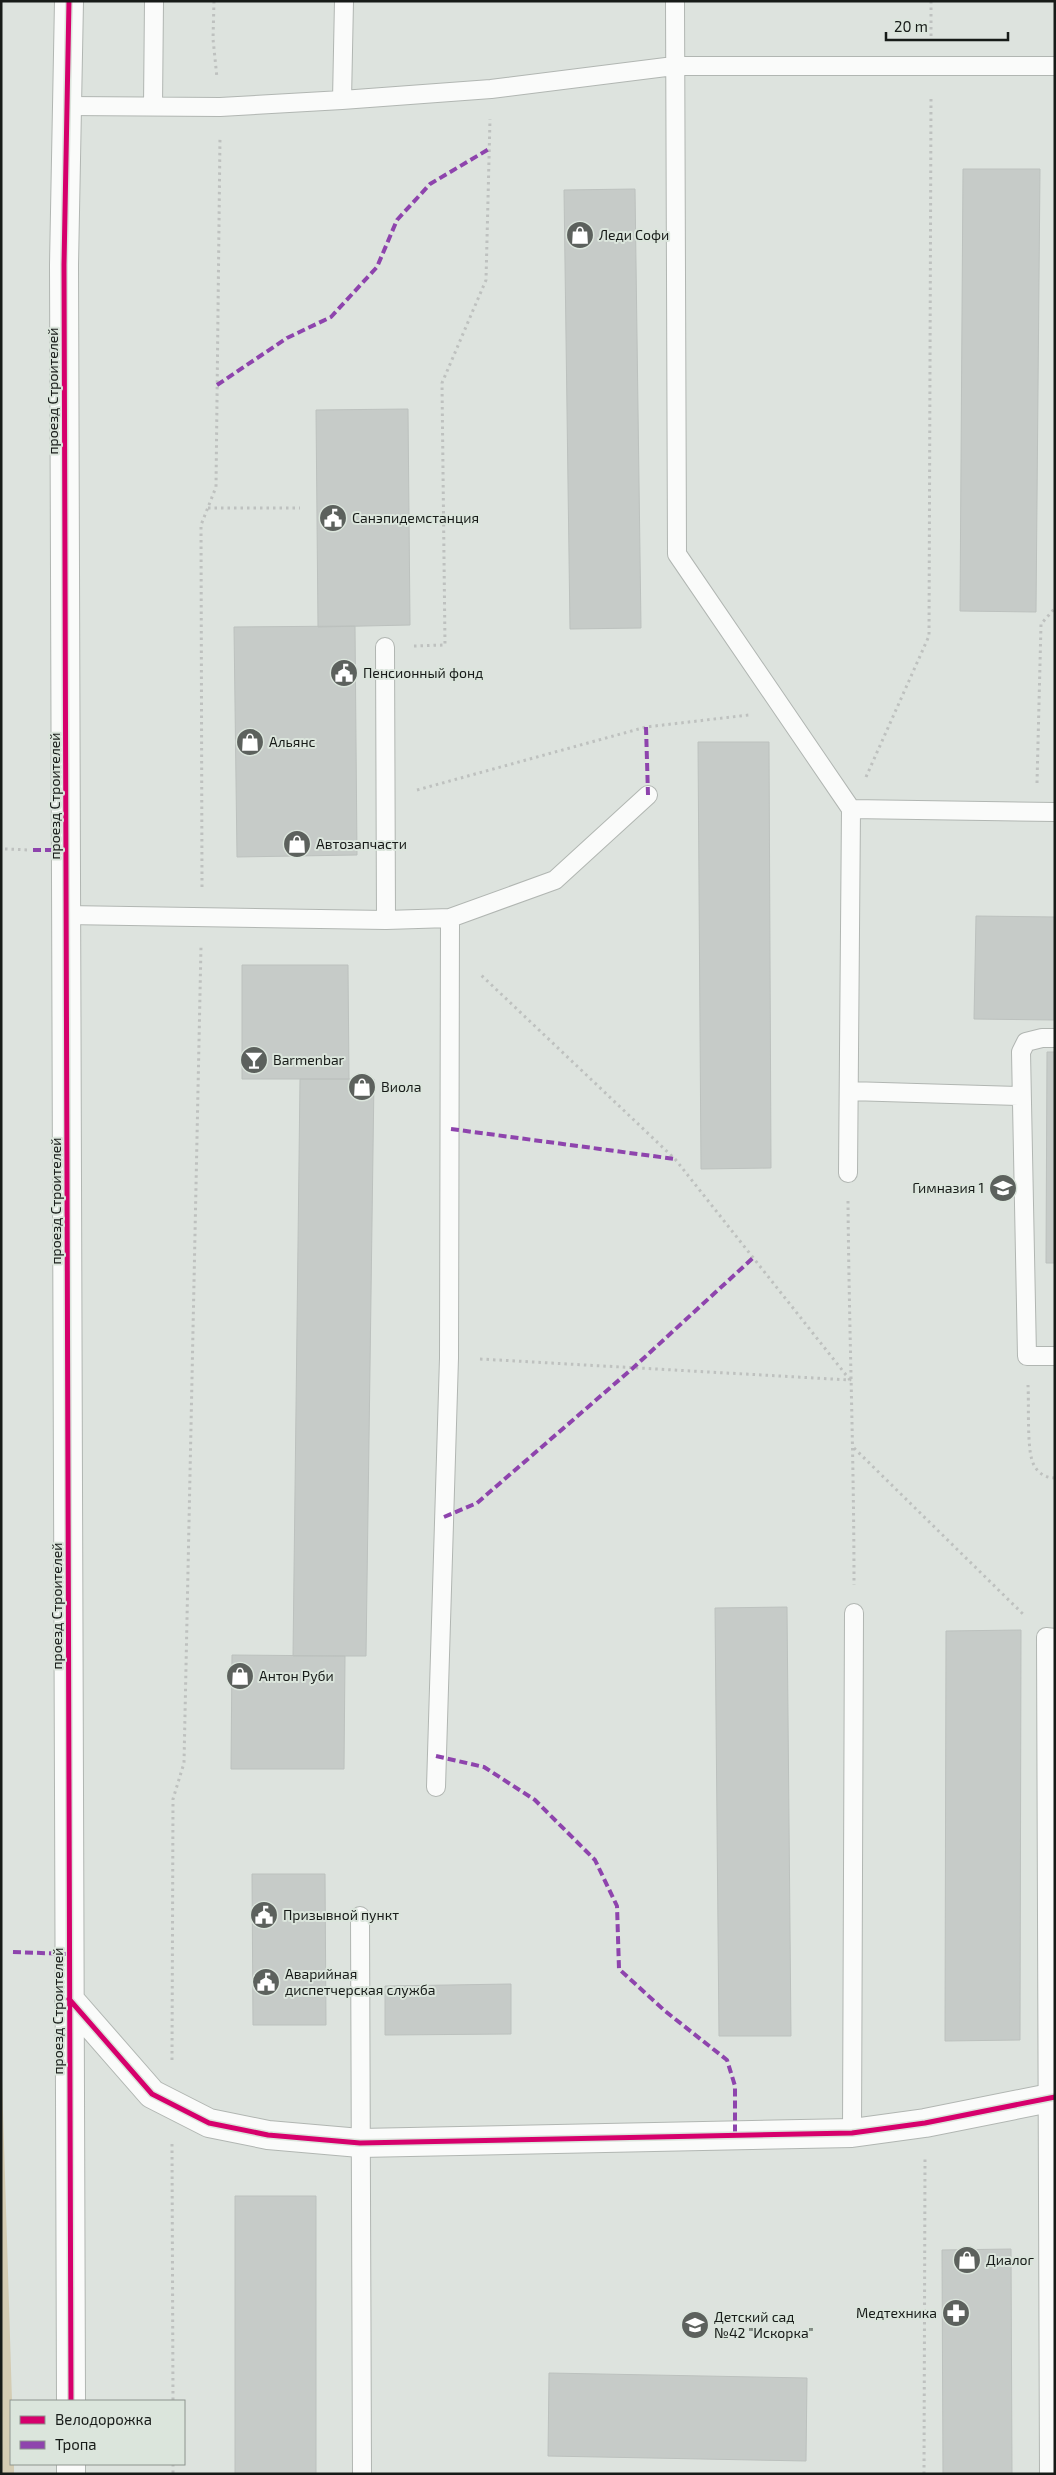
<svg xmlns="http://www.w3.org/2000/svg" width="1056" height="2475" font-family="'Exo 2',sans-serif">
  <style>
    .green { fill: #d4ccb3 }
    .building { fill: #c6cbc8; stroke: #bcc1be }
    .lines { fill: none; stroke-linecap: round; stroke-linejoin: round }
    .service-casing { stroke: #b1b6b2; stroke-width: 20 }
    .minor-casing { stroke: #b1b6b2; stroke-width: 30 }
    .path { stroke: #bec1bf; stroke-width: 3; stroke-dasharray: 2.5 4; stroke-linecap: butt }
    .service { stroke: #fafbfa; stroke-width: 18 }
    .minor { stroke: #fafbfa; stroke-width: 28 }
    .quiet { stroke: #8e44ad; stroke-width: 4; stroke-dasharray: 8 4; stroke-linecap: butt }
    .cycleway-casing { stroke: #dbe5dc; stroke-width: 8 }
    .cycleway { stroke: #d6006c; stroke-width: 5 }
    .labels { text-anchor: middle; stroke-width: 4; stroke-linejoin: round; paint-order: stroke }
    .poi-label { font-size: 14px; fill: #171b18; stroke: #dbe5dc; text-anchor: start }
    .street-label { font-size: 14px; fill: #171b18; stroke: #dbe5dc }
  </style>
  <rect width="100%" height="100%" fill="#dde3de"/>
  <path class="green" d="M1,2048L12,2401L11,2464H14V2474H1Z"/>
  <path class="building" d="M963,169H1040L1036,612L960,611Z
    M635,189L641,628L570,629L564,190Z
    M408,409L410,625L318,627L316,410Z
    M355,626L357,855L237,857L234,627Z
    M698,742H769L771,1168L701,1169Z
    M976,916L1055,917L1054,1020L974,1019Z
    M242,965H348L349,1079H242Z
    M1047,1052H1055V1263H1046Z
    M300,1079H374L366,1656H293Z
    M787,1607L791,2036H719L715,1608Z
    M1021,1630L1020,2040L945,2041L946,1631Z
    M232,1655L345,1656L344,1769H231Z
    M252,1874H325L326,2025H253Z
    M511,1984V2034L385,2035V1986Z
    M235,2196H316V2474H235Z
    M1011,2249L1012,2474H943L942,2250Z
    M549,2373L807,2378L806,2461L548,2456Z"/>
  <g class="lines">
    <g class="service-casing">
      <path id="service" d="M675,1L677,554L851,809L848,1173
        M342,100L344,1
        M67,106L220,107L342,100L491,89L674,66H1055
        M153,106L154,1
        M385,647L386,920
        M851,809L1055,812
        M66,915L386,920L450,918L555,880L648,795
        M1055,1038H1042L1026,1042L1021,1052L1027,1356H1055
        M849,1091L1021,1096
        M436,1787L449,1358L450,918
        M360,1916L362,2474
        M852,2133L854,1613
        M1049,2474L1046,1637L1055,1638"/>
    </g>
    <g class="minor-casing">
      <path id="minor" d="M69,1L64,265L71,2401
        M69,1999L152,2094L209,2123L268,2135L360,2143L852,2133L925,2123L1055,2097
        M71,2464V2474"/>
    </g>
    <path class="path" d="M214,1L213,39L217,78
      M931,36V1
      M208,508H300
      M414,646L445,645L442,383L486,280L490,119
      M866,777L929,636L931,97
      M1037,783L1041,624L1055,608
      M417,790L646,727L749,715
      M5,849L30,850
      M202,887L201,525L216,487L220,136
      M848,1201C849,1329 854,1457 854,1585
      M480,1359L850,1380L675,1159L480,974
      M1028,1385C1029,1403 1027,1445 1032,1460C1035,1471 1044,1478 1055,1478
      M854,1448L1024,1615
      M172,2060L173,1799L184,1763L201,946
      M172,2144L173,2401
      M173,2464V2474
      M924,2474L925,2159"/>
    <use href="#service" class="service"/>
    <use href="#minor" class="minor"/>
    <path class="quiet" d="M217,385L287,338L331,317L377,267L397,220L430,184L489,149
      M646,727L648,795
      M33,850H66
      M451,1129L675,1159
      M444,1517L477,1503L633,1368L754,1257
      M436,1756L484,1767L535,1800L595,1860L617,1906L619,1969L665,2011L727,2060L735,2086V2135
      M13,1952L69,1954"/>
    <g class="cycleway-casing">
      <path id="cycleway" d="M69,1L64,265L71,2401
        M69,1999L152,2094L209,2123L268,2135L360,2143L852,2133L925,2123L1055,2097"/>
    </g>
    <use href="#cycleway" class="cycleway"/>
  </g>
  <defs>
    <g id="shop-disc" transform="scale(1.4375)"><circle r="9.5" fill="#5c615d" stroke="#dbe5dc"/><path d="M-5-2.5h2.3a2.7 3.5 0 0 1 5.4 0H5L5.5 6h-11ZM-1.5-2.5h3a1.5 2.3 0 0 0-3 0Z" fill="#fff"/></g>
    <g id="civic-disc" transform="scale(1.4375)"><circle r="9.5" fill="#5c615d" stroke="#dbe5dc"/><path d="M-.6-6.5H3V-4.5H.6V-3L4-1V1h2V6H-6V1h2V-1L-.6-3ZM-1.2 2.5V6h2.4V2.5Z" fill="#fff"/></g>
    <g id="bar-disc" transform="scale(1.4375)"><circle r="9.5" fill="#5c615d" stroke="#dbe5dc"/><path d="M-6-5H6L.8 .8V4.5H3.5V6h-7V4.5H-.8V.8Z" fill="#fff"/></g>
    <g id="school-disc" transform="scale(1.4375)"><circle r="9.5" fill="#5c615d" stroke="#dbe5dc"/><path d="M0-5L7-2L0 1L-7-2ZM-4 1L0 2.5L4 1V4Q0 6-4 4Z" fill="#fff"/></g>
    <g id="pharmacy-disc" transform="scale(1.4375)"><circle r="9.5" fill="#5c615d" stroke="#dbe5dc"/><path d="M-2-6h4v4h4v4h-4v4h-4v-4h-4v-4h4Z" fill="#fff"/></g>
  </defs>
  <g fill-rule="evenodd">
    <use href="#shop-disc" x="580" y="235"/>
    <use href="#civic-disc" x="333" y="518"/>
    <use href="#civic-disc" x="344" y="673"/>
    <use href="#shop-disc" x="250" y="742"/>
    <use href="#shop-disc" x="297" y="844"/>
    <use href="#bar-disc" x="254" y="1060"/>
    <use href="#shop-disc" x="362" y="1087"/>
    <use href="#school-disc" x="1003" y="1188"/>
    <use href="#shop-disc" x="240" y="1676"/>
    <use href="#civic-disc" x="264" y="1915"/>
    <use href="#civic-disc" x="266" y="1982"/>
    <use href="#shop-disc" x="967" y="2260"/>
    <use href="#pharmacy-disc" x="956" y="2313"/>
    <use href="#school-disc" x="695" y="2325"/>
  </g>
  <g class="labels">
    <g class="poi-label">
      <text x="599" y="240">Леди Софи</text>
      <text x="352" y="523">Санэпидемстанция</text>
      <text x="363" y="678">Пенсионный фонд</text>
      <text x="269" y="747">Альянс</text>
      <text x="316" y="849">Автозапчасти</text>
      <text x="273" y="1065">Barmenbar</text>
      <text x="381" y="1092">Виола</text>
      <text x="984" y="1193" text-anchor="end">Гимназия 1</text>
      <text x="259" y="1681">Антон Руби</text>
      <text x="283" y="1920">Призывной пункт</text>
      <text x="285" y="1979">Аварийная<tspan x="285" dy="16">диспетчерская служба</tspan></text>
      <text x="986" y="2265">Диалог</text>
      <text x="937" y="2318" text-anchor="end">Медтехника</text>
      <text x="714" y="2322">Детский сад<tspan x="714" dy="16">№42 "Искорка"</tspan></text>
    </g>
    <g class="street-label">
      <text transform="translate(53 391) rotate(-90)" y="5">проезд Строителей</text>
      <text transform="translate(55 796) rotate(-90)" y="5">проезд Строителей</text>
      <text transform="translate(56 1201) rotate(-90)" y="5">проезд Строителей</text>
      <text transform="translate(57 1606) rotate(-90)" y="5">проезд Строителей</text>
      <text transform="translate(58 2011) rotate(-90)" y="5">проезд Строителей</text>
    </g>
  </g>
  <rect width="1056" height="2475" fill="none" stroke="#171b18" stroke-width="5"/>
  <rect x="10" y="2400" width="175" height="65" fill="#dbe5dc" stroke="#8d948e"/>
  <rect x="20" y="2416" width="25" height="8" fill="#d6006c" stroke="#8d948e"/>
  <text x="55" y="2425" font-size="15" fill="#171b18">Велодорожка</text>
  <rect x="20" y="2441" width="25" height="8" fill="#8e44ad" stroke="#8d948e"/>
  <text x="55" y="2450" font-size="15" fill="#171b18">Тропа</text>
  <path d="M886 32v8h122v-8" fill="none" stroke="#171b18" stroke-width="2.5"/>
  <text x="894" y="32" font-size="15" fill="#171b18" stroke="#dbe5dc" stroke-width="4" paint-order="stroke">20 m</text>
</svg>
